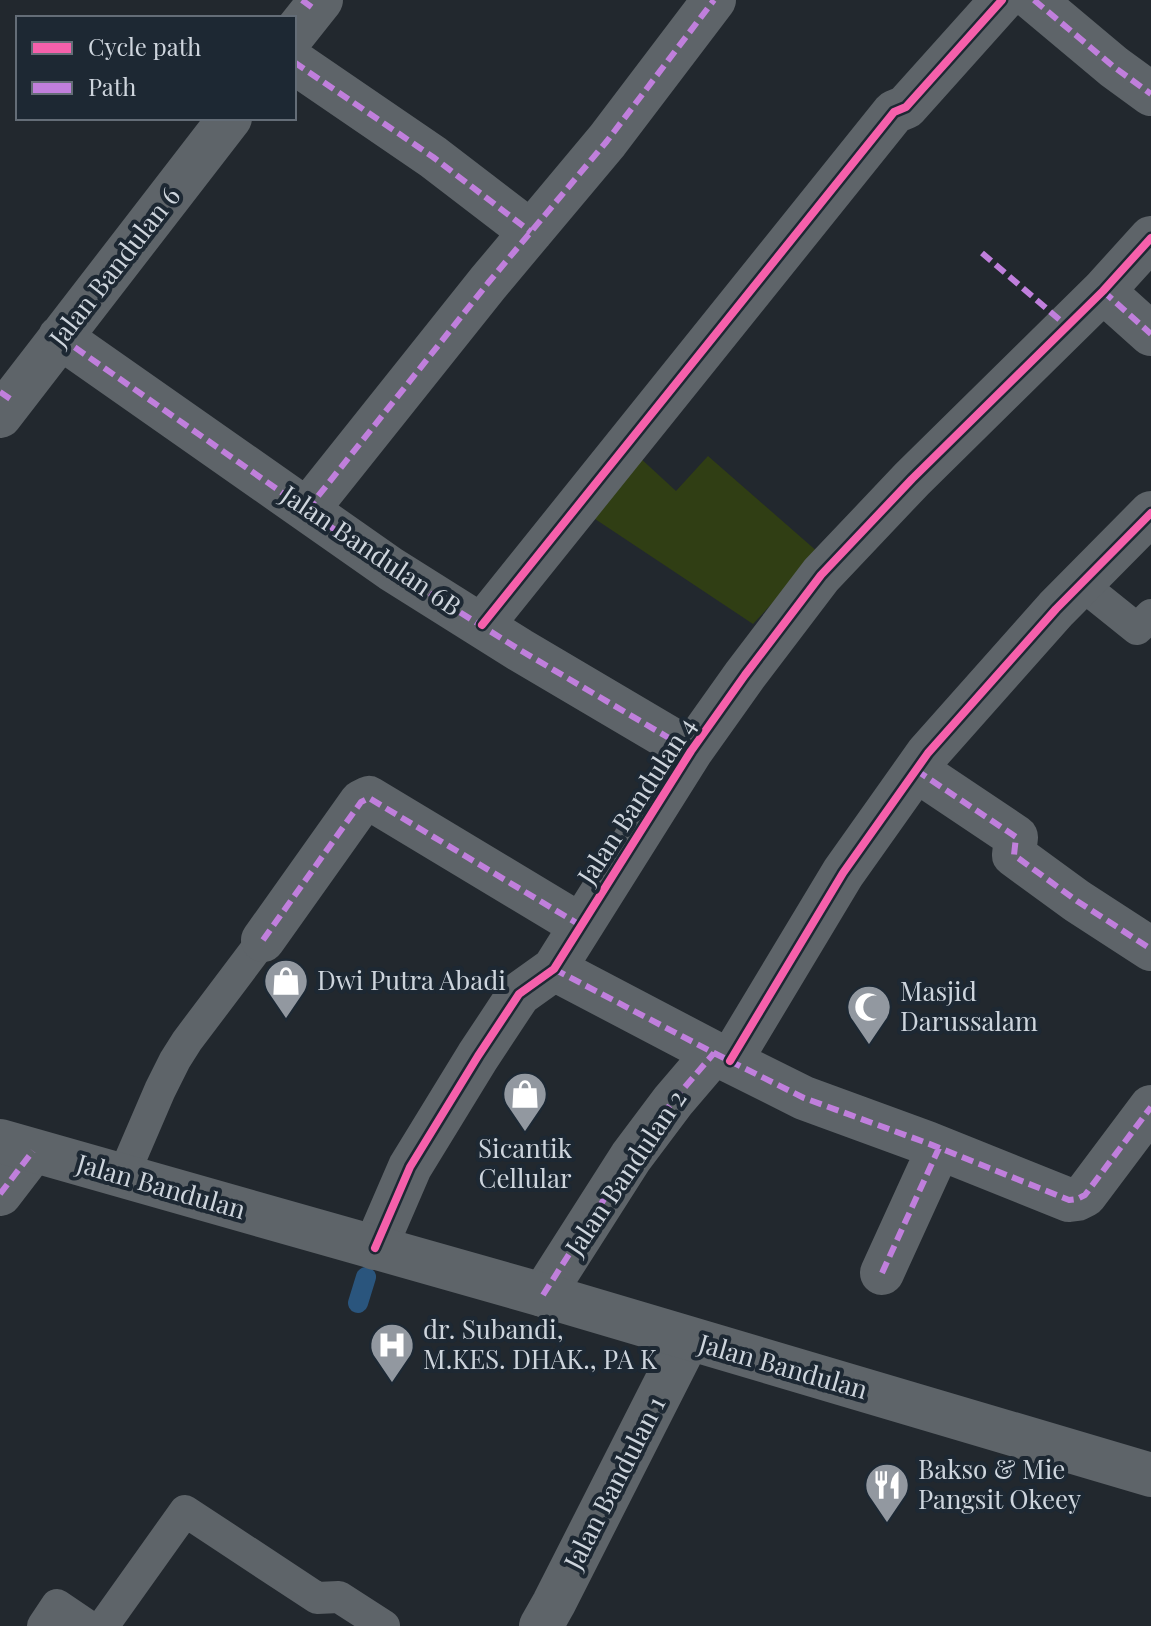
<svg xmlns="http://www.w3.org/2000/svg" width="1151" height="1626" font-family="'Playfair Display',serif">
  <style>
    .green { fill: #303e14 }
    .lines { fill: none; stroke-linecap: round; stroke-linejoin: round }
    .stream { stroke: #2a557d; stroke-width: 20 }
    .lane { stroke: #5e6469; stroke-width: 32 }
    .street { stroke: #5e6469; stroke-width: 44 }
    .secondary { stroke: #5e6469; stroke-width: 44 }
    .quiet { stroke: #c07fdc; stroke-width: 6; stroke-dasharray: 12 6; stroke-linecap: butt }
    .cycleway-casing { stroke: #1d2833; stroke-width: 13 }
    .cycleway { stroke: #f560ab; stroke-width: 8 }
    .labels { text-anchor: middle; stroke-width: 8; stroke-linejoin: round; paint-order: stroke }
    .street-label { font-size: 26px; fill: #ced5dd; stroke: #1d2833 }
    .poi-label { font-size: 26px; fill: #ced5dd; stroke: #1d2833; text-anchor: start }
  </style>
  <rect width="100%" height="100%" fill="#22282e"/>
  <path class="green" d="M638,456L676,491L708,456L819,553L753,624L586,513Z"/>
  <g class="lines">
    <path class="stream" d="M358,1303L366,1277"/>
    <path class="lane" d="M1081,584L1137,629L1151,615
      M123,1176L160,1090L175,1060L187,1041L263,940
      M43,1626L57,1605L88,1626
      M103,1626L185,1511L317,1598L339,1597L384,1626"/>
    <path class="street" d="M1034,0L1114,67L1151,94
      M294,34L321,0
      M294,62L433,157L531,232
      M1103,291L1151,334
      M60,337L391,569L520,650L691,751
      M0,416L230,118
      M307,510L488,283L607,141L714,0
      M482,625L894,112L906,107L1002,0
      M916,770L1016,837L1014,855L1077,901L1151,949
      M263,940L361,802L369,798L580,925
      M554,969L714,1053L804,1098L927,1143L1069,1200L1077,1199L1085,1195L1151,1107
      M730,1061L843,873L928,753L1056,609L1151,513
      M0,1194L33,1151
      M375,1248L410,1167L478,1056L519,994L554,969L691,751L745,675L821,575L912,479L1103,291L1151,238
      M882,1273L939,1148
      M543,1295L631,1157L673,1101L714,1053
      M541,1626L554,1603L688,1339"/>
    <path class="secondary" d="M0,1141L543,1295L1151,1475"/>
    <path class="quiet" d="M302,0L314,9
      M1034,0L1114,67L1151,94
      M294,62L433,157L531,232
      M982,253L1068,327
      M1103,291L1151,334
      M60,337L391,569L520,650L691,751
      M0,392L12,400
      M307,510L488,283L607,141L714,0
      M916,770L1016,837L1014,855L1077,901L1151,949
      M263,940L361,802L369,798L580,925
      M554,969L714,1053L804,1098L927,1143L1069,1200L1077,1199L1085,1195L1151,1107
      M0,1194L33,1151
      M882,1273L939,1148
      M543,1295L631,1157L673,1101L714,1053"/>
    <g class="cycleway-casing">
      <path id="cycleway" d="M482,625L894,112L906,107L1002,0
        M730,1061L843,873L928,753L1056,609L1151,513
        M375,1248L410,1167L478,1056L519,994L554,969L691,751L745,675L821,575L912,479L1103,291L1151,238"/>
    </g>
    <use href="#cycleway" class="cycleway"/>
  </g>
  <defs>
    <g id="shop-pin" transform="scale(2.3)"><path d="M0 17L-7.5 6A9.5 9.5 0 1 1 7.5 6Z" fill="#9298a0" stroke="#1d2833"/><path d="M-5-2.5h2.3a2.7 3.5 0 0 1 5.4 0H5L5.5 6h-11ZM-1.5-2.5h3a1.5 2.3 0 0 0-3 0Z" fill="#fff"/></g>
    <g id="mosque-pin" transform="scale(2.3)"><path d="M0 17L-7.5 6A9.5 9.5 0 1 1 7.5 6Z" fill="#9298a0" stroke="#1d2833"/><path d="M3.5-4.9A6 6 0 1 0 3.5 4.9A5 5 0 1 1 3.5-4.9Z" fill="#fff"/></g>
    <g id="hospital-pin" transform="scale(2.3)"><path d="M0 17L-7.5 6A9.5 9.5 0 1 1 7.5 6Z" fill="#9298a0" stroke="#1d2833"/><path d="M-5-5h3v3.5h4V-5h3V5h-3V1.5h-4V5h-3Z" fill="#fff"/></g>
    <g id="restaurant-pin" transform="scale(2.3)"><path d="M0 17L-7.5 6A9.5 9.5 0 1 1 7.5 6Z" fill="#9298a0" stroke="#1d2833"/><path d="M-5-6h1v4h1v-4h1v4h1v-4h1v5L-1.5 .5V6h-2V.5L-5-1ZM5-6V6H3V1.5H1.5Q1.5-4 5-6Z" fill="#fff"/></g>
  </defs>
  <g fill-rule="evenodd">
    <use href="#shop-pin" x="286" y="981"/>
    <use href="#mosque-pin" x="869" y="1007"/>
    <use href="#shop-pin" x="525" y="1094"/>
    <use href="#hospital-pin" x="392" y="1345"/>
    <use href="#restaurant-pin" x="887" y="1485"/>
  </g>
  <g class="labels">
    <g class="street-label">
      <text transform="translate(115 267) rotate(-52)" y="9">Jalan Bandulan 6</text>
      <text transform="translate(371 551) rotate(34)" y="9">Jalan Bandulan 6B</text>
      <text transform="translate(637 801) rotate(-57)" y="9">Jalan Bandulan 4</text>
      <text transform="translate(626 1173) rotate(-56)" y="9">Jalan Bandulan 2</text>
      <text transform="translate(161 1187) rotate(16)" y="9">Jalan Bandulan</text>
      <text transform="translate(783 1367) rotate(16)" y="9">Jalan Bandulan</text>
      <text transform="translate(615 1483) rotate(-63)" y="9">Jalan Bandulan 1</text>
    </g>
    <g class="poi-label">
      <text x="317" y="990">Dwi Putra Abadi</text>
      <text x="900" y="1001">Masjid<tspan x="900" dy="30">Darussalam</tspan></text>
      <text x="525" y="1158" text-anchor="middle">Sicantik<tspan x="525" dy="30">Cellular</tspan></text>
      <text x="423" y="1339">dr. Subandi,<tspan x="423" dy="30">M.KES. DHAK., PA K</tspan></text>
      <text x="918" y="1479">Bakso &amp; Mie<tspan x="918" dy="30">Pangsit Okeey</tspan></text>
    </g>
  </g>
  <rect x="16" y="16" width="280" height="104" fill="#1d2833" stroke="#646d77" stroke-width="2"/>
  <rect x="32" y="42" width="40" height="12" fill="#f560ab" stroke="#646d77" stroke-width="2"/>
  <text x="88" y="56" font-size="24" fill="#ced5dd">Cycle path</text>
  <rect x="32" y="82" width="40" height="12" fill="#c07fdc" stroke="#646d77" stroke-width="2"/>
  <text x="88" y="96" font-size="24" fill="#ced5dd">Path</text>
</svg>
